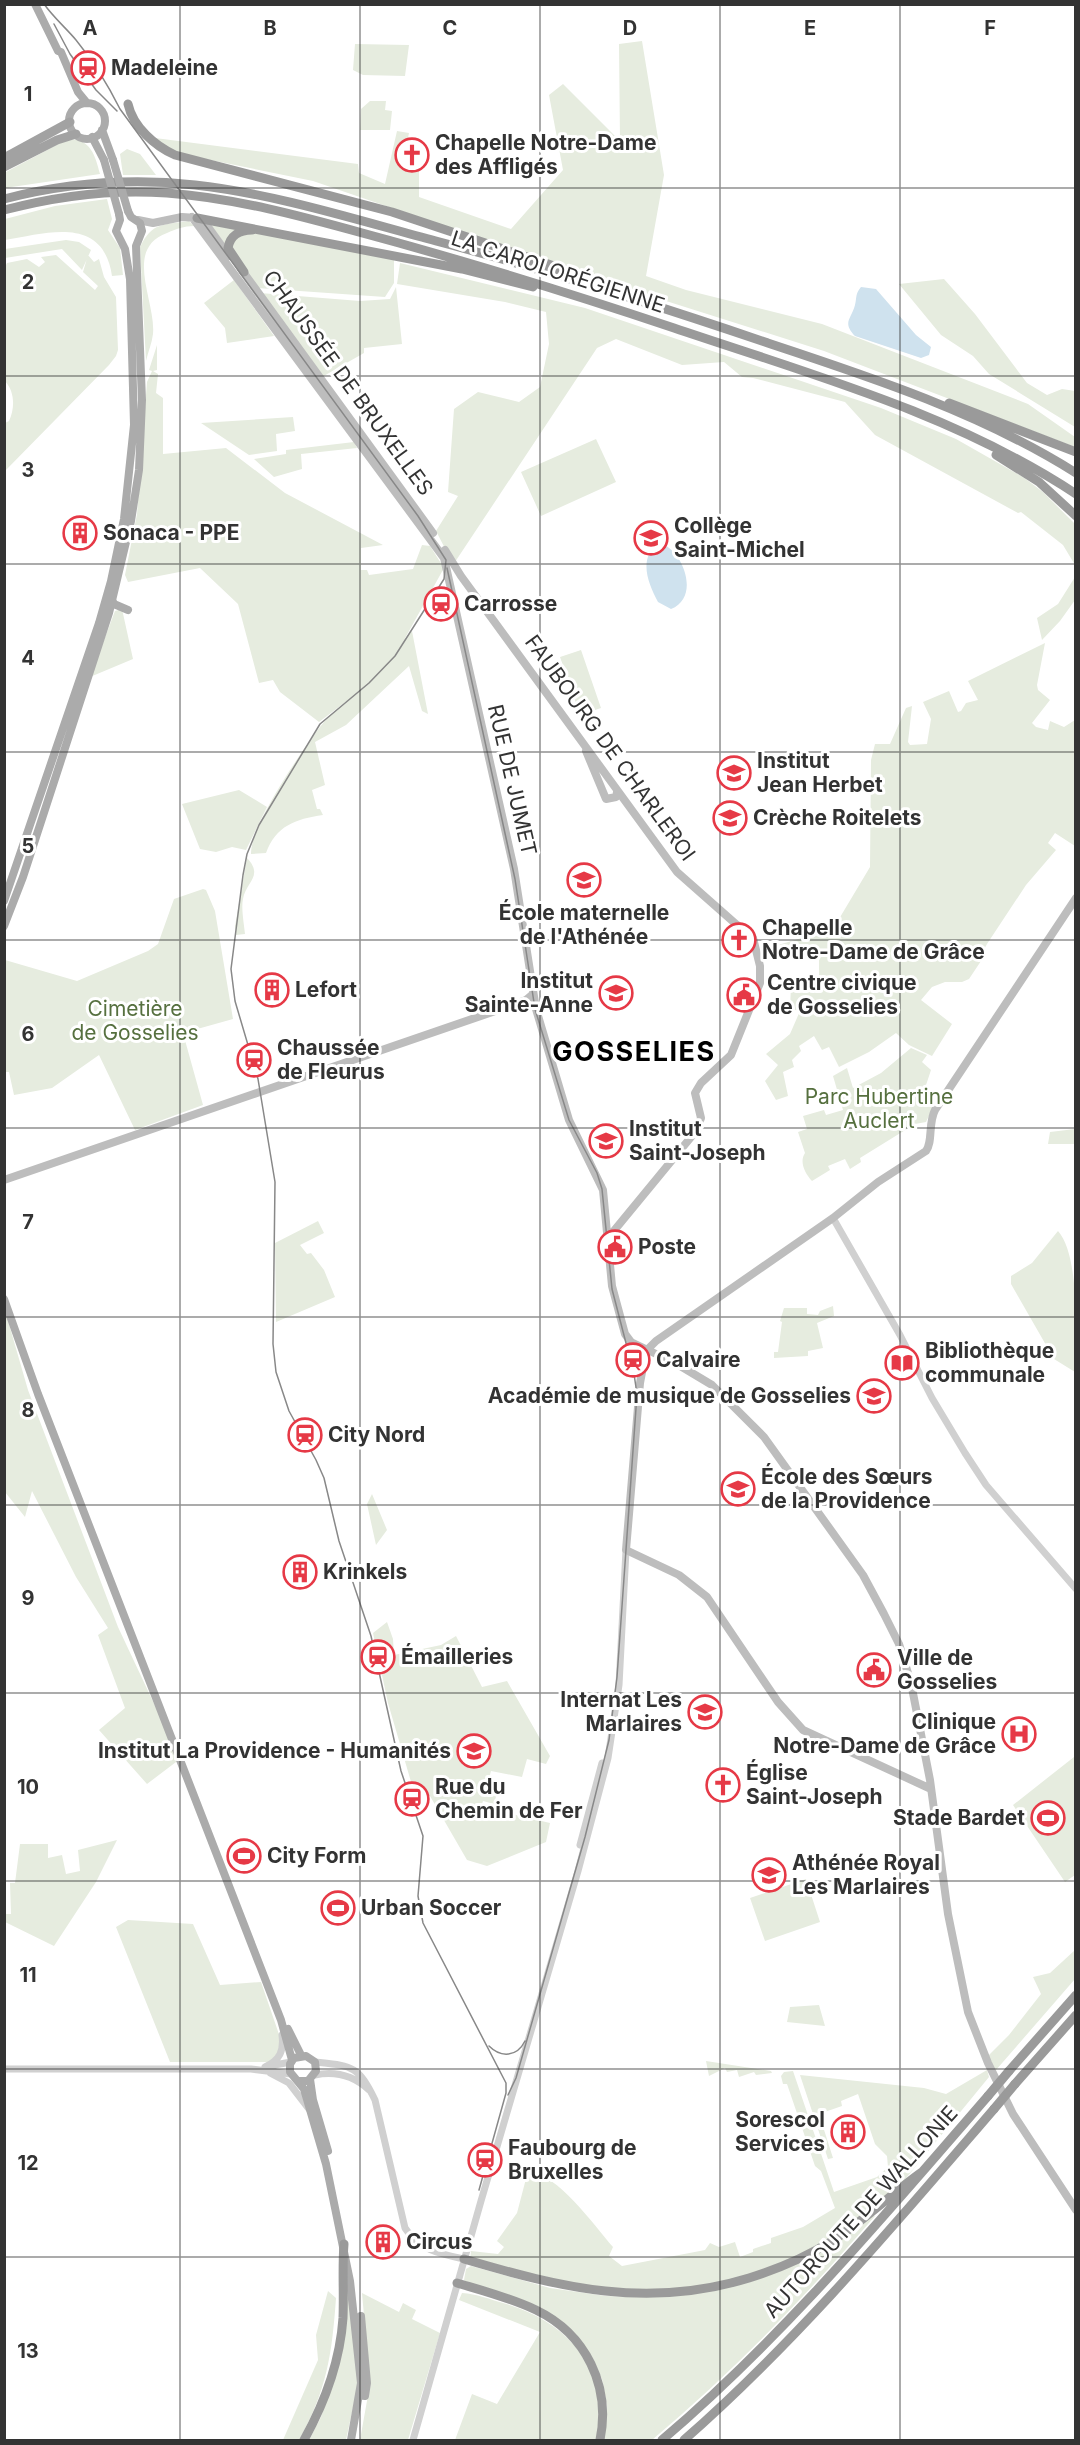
<svg xmlns="http://www.w3.org/2000/svg" width="1080" height="2445" font-family="Inter,sans-serif">
  <style>
    .green { fill: #e6ecdf }
    .water { fill: #cfe2ee }
    .lines { fill: none; stroke-linecap: round; stroke-linejoin: round }
    .tertiary { stroke: #d0d0d0; stroke-width: 7 }
    .secondary { stroke: #bdbdbd; stroke-width: 8 }
    .primary { stroke: #ababab; stroke-width: 8 }
    .trunk { stroke: #a2a2a2; stroke-width: 9 }
    .motorway { stroke: #9a9a9a; stroke-width: 9 }
    .tram { stroke: #888; stroke-width: 1.5 }
    .primary-bridge { stroke: #ababab; stroke-width: 8 }
    .motorway-bridge { stroke: #9a9a9a; stroke-width: 9 }
    .grid { fill: none; stroke: #333; stroke-width: 1.5; stroke-opacity: 0.55 }
    .labels { text-anchor: middle; stroke-width: 6; stroke-linejoin: round; paint-order: stroke }
    .poi-label { font-size: 21px; font-weight: bold; fill: #333; stroke: #fff; text-anchor: start }
    .street-label { font-size: 21px; fill: #333; stroke: #fff }
    .park-label { font-size: 21px; fill: #56703f; stroke: #fff }
    .district-label { font-size: 27px; font-weight: bold; letter-spacing: 1.5px; fill: #000; stroke: #fff }
    .grid-label { font-size: 20px; text-anchor: middle; font-weight: bold; fill: #333; stroke: #fff; stroke-width: 6; stroke-linejoin: round; paint-order: stroke }
  </style>
  <rect width="100%" height="100%" fill="#fff"/>
  <path class="green" d="M642,41L664,175L646,276L686,290L822,324L1028,404L1075,437V447L824,351L625,288L313,181L166,151L155,138L358,164L359,173L385,184L397,131L409,133L402,167L419,166V197L511,229L563,170L549,95L563,84L620,141L619,44Z
    M355,44L409,45L405,76L363,75L353,70Z
    M370,101H386L385,110L392,111L390,130H360L361,109Z
    M68,139C91,139 95,155 100,174L5,188L4,173Z
    M127,149L140,154L156,175H123L120,154Z
    M107,199L112,219L108,230L120,248L123,275L112,276C103,215 48,233 5,240V219L55,206Z
    M189,221L194,226C184,226 176,229 167,233C123,249 156,301 153,334C152,343 148,352 146,361L140,247C152,222 163,225 189,221Z
    M209,222L394,258V283L385,297L257,288Z
    M66,240L79,242L91,250L82,270L62,249L5,258V249Z
    M56,255L95,290L98,286L83,272L88,255L94,262L99,259L104,277L116,297L118,350L116,356L109,365L5,471V423L9,421C15,408 15,392 5,381V267L7,263L27,259L39,267L45,262L41,257Z
    M400,263L585,308L881,408L956,439L1023,477L1043,492L1075,524V565L1063,545L1021,512L1018,513L875,435L845,402L753,378L742,377L724,362L682,365L616,339L597,348L455,562H452L436,531L458,496L448,492L454,409L478,392L519,402L540,387L549,344L546,312L505,302L397,284Z
    M944,279L975,314L1027,383L1047,395L1062,389L1075,391V427L989,374L973,356L941,335L899,284Z
    M234,280L274,336L227,343L225,328L204,303Z
    M396,287L402,344L364,348V353L322,377L260,293L360,301L390,299Z
    M157,345V370L153,371L158,374L156,393L163,398V454L226,448L285,493L383,545L361,548V570H367L369,575L413,569L422,545L430,546L444,568L404,640L412,631L428,714L422,711L409,666L346,725L315,742L325,785L312,790L317,809H320L323,815C295,819 276,826 266,853L251,854C250,825 306,744 324,722C332,712 343,705 352,697L319,722L280,692L273,680L259,683L238,604L200,568L128,582L125,575L137,514L147,382L152,371L149,370Z
    M293,417L295,431L276,434L277,451L249,455L201,423Z
    M596,439L616,482L541,516L521,472Z
    M354,442L357,448L301,454L302,469L274,477L254,459L286,454V450Z
    M1075,577V600L1060,621L1042,640L1037,618L1058,604Z
    M122,609L133,659L90,677L115,611Z
    M1045,643L1037,685L1038,690L1050,700L1032,723L1036,727L1048,730L1050,721L1064,727L1075,720V846L1055,833L1048,843L1056,850L1026,885L987,944L982,953L983,958L969,979L962,982H945L932,987L921,1000L952,1024L932,1056L909,1045L896,1033L869,1052L839,1067L829,1047L822,1050L814,1036L799,1046L801,1051L792,1060L794,1067L783,1072L788,1096L776,1100L765,1081L778,1065L766,1054L790,1034L800,1011L790,1009L791,985L819,983V958L812,951L778,945L829,930L830,922L836,924L870,867L871,760L875,744H890L906,708L912,706L908,742L910,745L927,744L931,719L923,702L949,691L958,712L961,711L966,703L978,700L968,681Z
    M581,650L601,708L580,715L560,657Z
    M239,790L267,807L246,850L232,847L216,852L200,849L182,804Z
    M247,858C264,876 246,882 243,899C241,908 244,924 245,934L236,935L235,926Z
    M203,889L206,890L215,911L233,1019L183,1033L203,1105L135,1130L99,1055L52,1088L14,1095L9,1072H5V960L77,981L148,951L158,944L174,899Z
    M911,1048L927,1055L922,1062L931,1070L926,1085L937,1099L926,1122L915,1124L860,1158L861,1162L850,1169L845,1159L828,1166L830,1170L812,1181C805,1173 799,1162 805,1153L798,1132L807,1129L803,1116L824,1110L826,1115L843,1110L833,1076L847,1068L853,1088L881,1073Z
    M1075,1129V1144H1048L1050,1132Z
    M318,1221L324,1233L300,1245L307,1254L311,1253L324,1270L335,1297L276,1322L275,1243Z
    M1058,1231C1080,1255 1076,1338 1075,1372L1054,1359L1011,1284V1276L1032,1263Z
    M833,1306L834,1316L817,1323L823,1348L808,1351V1356L774,1358V1352H778L782,1322L780,1321L784,1308H807V1314L818,1315L820,1311Z
    M4,1307L28,1390L118,1627L180,1759L147,1784L99,1730L125,1708L98,1635L108,1628L76,1577L32,1491L25,1517L5,1492Z
    M372,1494L387,1530L376,1545L367,1504Z
    M387,1622L393,1639L394,1655L441,1645L456,1636L482,1687L507,1681L550,1756L546,1764L527,1759L522,1777L491,1771L486,1791L489,1779L500,1782L494,1804L483,1801L482,1804L508,1811V1813L550,1823L546,1842L487,1866L467,1860L430,1796L416,1799L388,1703L373,1633Z
    M1074,1757L1075,1875L1065,1882L1013,1805Z
    M117,1840L96,1882L54,1946L5,1922V1914H11L10,1883H15L20,1844H48V1858L62,1855L66,1874L80,1871L78,1850Z
    M806,1879L820,1922L765,1941L750,1898Z
    M128,1920L193,1924L220,1985L261,1982L283,2046L274,2062H170L116,1927Z
    M1075,1950V1979L996,2070L986,2058L1009,2035L1041,1994L1033,1977L1050,1973Z
    M819,2005L825,2026L787,2022L790,2007Z
    M706,2061L771,2071L772,2073L756,2075L754,2072L739,2077L737,2070L727,2072L725,2068L709,2076Z
    M987,2070L989,2077L898,2188L810,2253L718,2287L594,2291L470,2261L471,2251L498,2254L504,2247L497,2241L517,2213L528,2171C558,2174 593,2224 613,2247L609,2256L622,2266L705,2250L710,2243L719,2247L735,2242L740,2257L753,2252V2249L771,2243V2238L803,2227L835,2208L821,2171L815,2166L787,2084H783L781,2076L784,2072L793,2071L834,2192L877,2177L888,2167L887,2156L875,2144L858,2094L841,2101L842,2106L819,2114L833,2158L828,2159L800,2075L924,2088L946,2094Z
    M873,2215L875,2216C806,2296 733,2372 652,2440H604L607,2405L602,2379L593,2359L561,2322L468,2284L464,2280L466,2269L471,2266L550,2288L606,2296L644,2297L751,2280Z
    M347,2281L358,2384L346,2440H309L321,2417L337,2370Z
    M328,2291L336,2298C332,2354 327,2390 299,2440H283L318,2360L316,2335Z
    M362,2293L399,2312L403,2303L416,2310L412,2319L440,2333L408,2440H360L370,2384Z
    M462,2293C477,2294 489,2299 503,2303C570,2322 609,2369 596,2440H455L472,2394L497,2404L540,2332L459,2300Z"/>
  <path class="water" d="M861,287L876,289L916,335L931,347L929,355L921,358L855,336C842,322 851,320 855,305C857,297 855,294 861,287Z
    M658,543C680,545 703,596 671,609L658,602C648,583 638,559 658,543Z"/>
  <g class="lines">
    <path class="tertiary" d="M833,1218L900,1335L932,1398L965,1453L986,1485L1076,1589
      M580,1845L602,1763
      M315,2062C352,2066 358,2065 375,2100L405,2228C419,2250 440,2254 464,2259
      M269,2066L291,2062
      M265,2067C280,2060 284,2051 282,2035
      M4,2069H251L291,2074
      M270,2073L289,2083L309,2109
      M315,2075C335,2071 354,2076 369,2090
      M413,2440L481,2201L578,1871L608,1758L619,1685L626,1550"/>
    <path class="secondary" d="M192,217L444,558L514,869L536,1009L569,1120L603,1190L612,1286L625,1334L631,1342L677,1364L712,1385L764,1437L863,1575L884,1614L899,1644L911,1683L930,1780L948,1914L968,2012L988,2063L1013,2114L1076,2210
      M138,220L153,223L182,217L197,218L206,224L229,256
      M241,269L433,533
      M445,550L461,576L677,872L737,925L750,933L753,938L760,966V983L731,1055L701,1083L695,1093L701,1118L696,1131L608,1238
      M586,751L606,799L616,797L617,792
      M4,1180L504,1008L526,1000L533,994
      M931,1789L803,1730L778,1702L707,1597L679,1575L626,1550L640,1383L646,1351L656,1341L833,1218L878,1182L926,1151C933,1142 928,1123 935,1110L1076,898"/>
    <path class="primary" d="M35,4L58,51L61,52L78,92L87,103
      M69 121a18 18 0 1 1 36 0a18 18 0 1 1-36 0Z
      M102,130L113,160
      M92,137L104,160
      M111,597L114,604L128,610
      M4,901L99,623L111,581L124,519L134,425L130,279L125,249L116,231L120,220L119,214
      M4,926L23,877L109,613L131,521L139,470L142,400L136,246L142,231L140,223L131,217L128,211
      M4,1299L38,1394L281,2020L292,2060
      M288,2029L301,2055
      M310,2079L313,2100L328,2151
      M298,2081H308L316,2071L315,2062L306,2056L294,2058L290,2064V2072L304,2089L326,2164L350,2281L361,2383L351,2440
      M361,2316L367,2383L365,2396"/>
    <path class="trunk" d="M4,158L70,122
      M4,167L57,140L76,134"/>
    <path class="motorway" d="M128,104C133,127 155,146 175,155L392,212L572,272
      M4,199C66,183 131,178 195,185C276,194 357,220 436,241C547,270 656,305 765,342C871,377 981,413 1076,473
      M4,210C57,196 112,189 167,193C235,198 301,216 366,234C470,262 572,294 674,328C810,374 955,414 1076,494
      M197,218L462,269L533,287
      M244,272L228,248C230,235 240,230 252,230
      M949,403L1076,452
      M996,455L1039,482L1076,516
      M1009,2071L1076,1995
      M1015,2084L1076,2015
      M464,2259C562,2288 648,2309 749,2278C778,2269 806,2257 832,2241C864,2221 891,2194 922,2172
      M457,2283C484,2291 511,2298 536,2310C586,2334 611,2386 600,2440
      M304,2440C325,2402 340,2362 343,2318C344,2293 342,2268 344,2244
      M662,2440C783,2337 884,2216 988,2096
      M684,2440C798,2340 895,2224 994,2109"/>
    <path class="tram" d="M44,4C54,18 66,28 76,40C94,62 108,85 120,109L418,516L446,560L444,579L395,656L369,683L320,724L259,825L247,854L243,875L231,969L235,1001L258,1079L275,1182L273,1344L276,1372L289,1411L316,1460L324,1478L339,1541L371,1636L401,1771L423,1836L418,1896L423,1923L506,2083V2093L479,2190
      M54,24L70,54L96,90L117,111
      M447,568L515,879L535,1009L569,1120L597,1173L602,1189L612,1289L634,1374L637,1394L617,1677L609,1740L585,1837L516,2078L508,2095
      M489,2046C501,2058 517,2057 525,2041"/>
    <path class="primary-bridge" d="M104,160L119,214
      M113,160L128,211"/>
    <path class="motorway-bridge" d="M988,2096L1009,2071
      M994,2109L1015,2084"/>
  </g>
  <path class="grid" d="M180,4V2440M360,4V2440M540,4V2440M720,4V2440M900,4V2440M4,188H1076M4,376H1076M4,564H1076M4,752H1076M4,940H1076M4,1128H1076M4,1317H1076M4,1505H1076M4,1693H1076M4,1881H1076M4,2069H1076M4,2257H1076"/>
  <defs>
    <g id="station-ring" transform="scale(1.725)"><circle r="9.5" fill="#fff" stroke="#e63946" stroke-width="1.5"/><path d="M-3-6H3Q5-6 5-4V2Q5 4 3 4L4.5 6H3L1.5 4h-3L-3 6H-4.5L-3 4Q-5 4-5 2V-4Q-5-6-3-6ZM-3.5-4v3h7v-3ZM-3.5 1v1.5H-2V1ZM2 1v1.5H3.5V1Z" fill="#e63946"/></g>
    <g id="church-ring" transform="scale(1.725)"><circle r="9.5" fill="#fff" stroke="#e63946" stroke-width="1.5"/><path d="M-1.2-6h2.4v3.5h3.3v2.4h-3.3V6h-2.4V-.1h-3.3v-2.4h3.3Z" fill="#e63946"/></g>
    <g id="building-ring" transform="scale(1.725)"><circle r="9.5" fill="#fff" stroke="#e63946" stroke-width="1.5"/><path d="M-4-6H4V6H1V3H-1V6H-4ZM-2.5-4.3h1.7v1.8h-1.7ZM.8-4.3h1.7v1.8H.8ZM-2.5-1h1.7V.8h-1.7ZM.8-1h1.7V.8H.8Z" fill="#e63946"/></g>
    <g id="school-ring" transform="scale(1.725)"><circle r="9.5" fill="#fff" stroke="#e63946" stroke-width="1.5"/><path d="M0-5L7-2L0 1L-7-2ZM-4 1L0 2.5L4 1V4Q0 6-4 4Z" fill="#e63946"/></g>
    <g id="civic-ring" transform="scale(1.725)"><circle r="9.5" fill="#fff" stroke="#e63946" stroke-width="1.5"/><path d="M-.6-6.5H3V-4.5H.6V-3L4-1V1h2V6H-6V1h2V-1L-.6-3ZM-1.2 2.5V6h2.4V2.5Z" fill="#e63946"/></g>
    <g id="library-ring" transform="scale(1.725)"><circle r="9.5" fill="#fff" stroke="#e63946" stroke-width="1.5"/><path d="M-6-4Q-3-5.5-.7-3.5V5Q-3 3-6 4ZM6-4Q3-5.5 .7-3.5V5Q3 3 6 4Z" fill="#e63946"/></g>
    <g id="hospital-ring" transform="scale(1.725)"><circle r="9.5" fill="#fff" stroke="#e63946" stroke-width="1.5"/><path d="M-5-5h3v3.5h4V-5h3V5h-3V1.5h-4V5h-3Z" fill="#e63946"/></g>
    <g id="stadium-ring" transform="scale(1.725)"><circle r="9.5" fill="#fff" stroke="#e63946" stroke-width="1.5"/><path d="M0-5a6.5 5 0 1 0 0 10a6.5 5 0 1 0 0-10ZM-3.5-1.8h7v3.6h-7Z" fill="#e63946"/></g>
  </defs>
  <g fill-rule="evenodd">
    <use href="#station-ring" x="88" y="68"/>
    <use href="#church-ring" x="412" y="155"/>
    <use href="#building-ring" x="80" y="533"/>
    <use href="#school-ring" x="651" y="538"/>
    <use href="#station-ring" x="441" y="604"/>
    <use href="#school-ring" x="734" y="773"/>
    <use href="#school-ring" x="730" y="818"/>
    <use href="#school-ring" x="584" y="880"/>
    <use href="#church-ring" x="739" y="940"/>
    <use href="#building-ring" x="272" y="990"/>
    <use href="#school-ring" x="616" y="993"/>
    <use href="#civic-ring" x="744" y="995"/>
    <use href="#station-ring" x="254" y="1060"/>
    <use href="#school-ring" x="606" y="1141"/>
    <use href="#civic-ring" x="615" y="1247"/>
    <use href="#station-ring" x="633" y="1360"/>
    <use href="#library-ring" x="902" y="1363"/>
    <use href="#school-ring" x="874" y="1396"/>
    <use href="#station-ring" x="305" y="1435"/>
    <use href="#school-ring" x="738" y="1489"/>
    <use href="#building-ring" x="300" y="1572"/>
    <use href="#station-ring" x="378" y="1657"/>
    <use href="#civic-ring" x="874" y="1670"/>
    <use href="#school-ring" x="705" y="1712"/>
    <use href="#hospital-ring" x="1019" y="1734"/>
    <use href="#school-ring" x="474" y="1751"/>
    <use href="#church-ring" x="723" y="1785"/>
    <use href="#station-ring" x="412" y="1799"/>
    <use href="#stadium-ring" x="1048" y="1818"/>
    <use href="#stadium-ring" x="244" y="1856"/>
    <use href="#school-ring" x="769" y="1875"/>
    <use href="#stadium-ring" x="338" y="1908"/>
    <use href="#building-ring" x="848" y="2132"/>
    <use href="#station-ring" x="485" y="2160"/>
    <use href="#building-ring" x="383" y="2242"/>
  </g>
  <g class="labels">
    <g class="poi-label">
      <text x="111" y="75">Madeleine</text>
      <text x="435" y="150">Chapelle Notre-Dame<tspan x="435" dy="24">des Affligés</tspan></text>
      <text x="674" y="533">Collège<tspan x="674" dy="24">Saint-Michel</tspan></text>
      <text x="103" y="540">Sonaca - PPE</text>
      <text x="464" y="611">Carrosse</text>
      <text x="757" y="768">Institut<tspan x="757" dy="24">Jean Herbet</tspan></text>
      <text x="753" y="825">Crèche Roitelets</text>
      <text x="584" y="920" text-anchor="middle">École maternelle<tspan x="584" dy="24">de l'Athénée</tspan></text>
      <text x="762" y="935">Chapelle<tspan x="762" dy="24">Notre-Dame de Grâce</tspan></text>
      <text x="593" y="988" text-anchor="end">Institut<tspan x="593" dy="24">Sainte-Anne</tspan></text>
      <text x="767" y="990">Centre civique<tspan x="767" dy="24">de Gosselies</tspan></text>
      <text x="295" y="997">Lefort</text>
      <text x="277" y="1055">Chaussée<tspan x="277" dy="24">de Fleurus</tspan></text>
      <text x="629" y="1136">Institut<tspan x="629" dy="24">Saint-Joseph</tspan></text>
      <text x="638" y="1254">Poste</text>
      <text x="925" y="1358">Bibliothèque<tspan x="925" dy="24">communale</tspan></text>
      <text x="656" y="1367">Calvaire</text>
      <text x="851" y="1403" text-anchor="end">Académie de musique de Gosselies</text>
      <text x="328" y="1442">City Nord</text>
      <text x="761" y="1484">École des Sœurs<tspan x="761" dy="24">de la Providence</tspan></text>
      <text x="323" y="1579">Krinkels</text>
      <text x="401" y="1664">Émailleries</text>
      <text x="897" y="1665">Ville de<tspan x="897" dy="24">Gosselies</tspan></text>
      <text x="682" y="1707" text-anchor="end">Internat Les<tspan x="682" dy="24">Marlaires</tspan></text>
      <text x="996" y="1729" text-anchor="end">Clinique<tspan x="996" dy="24">Notre-Dame de Grâce</tspan></text>
      <text x="451" y="1758" text-anchor="end">Institut La Providence - Humanités</text>
      <text x="746" y="1780">Église<tspan x="746" dy="24">Saint-Joseph</tspan></text>
      <text x="435" y="1794">Rue du<tspan x="435" dy="24">Chemin de Fer</tspan></text>
      <text x="1025" y="1825" text-anchor="end">Stade Bardet</text>
      <text x="267" y="1863">City Form</text>
      <text x="792" y="1870">Athénée Royal<tspan x="792" dy="24">Les Marlaires</tspan></text>
      <text x="361" y="1915">Urban Soccer</text>
      <text x="825" y="2127" text-anchor="end">Sorescol<tspan x="825" dy="24">Services</tspan></text>
      <text x="508" y="2155">Faubourg de<tspan x="508" dy="24">Bruxelles</tspan></text>
      <text x="406" y="2249">Circus</text>
    </g>
    <g class="street-label">
      <text transform="translate(558 272) rotate(18)" y="7">LA CAROLORÉGIENNE</text>
      <text transform="translate(348 383) rotate(54)" y="7">CHAUSSÉE DE BRUXELLES</text>
      <text transform="translate(610 748) rotate(54)" y="7">FAUBOURG DE CHARLEROI</text>
      <text transform="translate(512 780) rotate(77)" y="7">RUE DE JUMET</text>
      <text transform="translate(861 2212) rotate(-48)" y="7">AUTOROUTE DE WALLONIE</text>
    </g>
    <g class="park-label">
      <text x="135" y="1016">Cimetière<tspan x="135" dy="24">de Gosselies</tspan></text>
      <text x="879" y="1104">Parc Hubertine<tspan x="879" dy="24">Auclert</tspan></text>
    </g>
    <g class="district-label">
      <text x="634" y="1061">GOSSELIES</text>
    </g>
  </g>
  <g class="grid-label">
    <text x="90" y="35">A</text>
    <text x="270" y="35">B</text>
    <text x="450" y="35">C</text>
    <text x="630" y="35">D</text>
    <text x="810" y="35">E</text>
    <text x="990" y="35">F</text>
    <text x="28" y="101">1</text>
    <text x="28" y="289">2</text>
    <text x="28" y="477">3</text>
    <text x="28" y="665">4</text>
    <text x="28" y="853">5</text>
    <text x="28" y="1041">6</text>
    <text x="28" y="1229">7</text>
    <text x="28" y="1417">8</text>
    <text x="28" y="1605">9</text>
    <text x="28" y="1794">10</text>
    <text x="28" y="1982">11</text>
    <text x="28" y="2170">12</text>
    <text x="28" y="2358">13</text>
  </g>
  <rect width="1080" height="2445" fill="none" stroke="#333333" stroke-width="12"/>
</svg>
